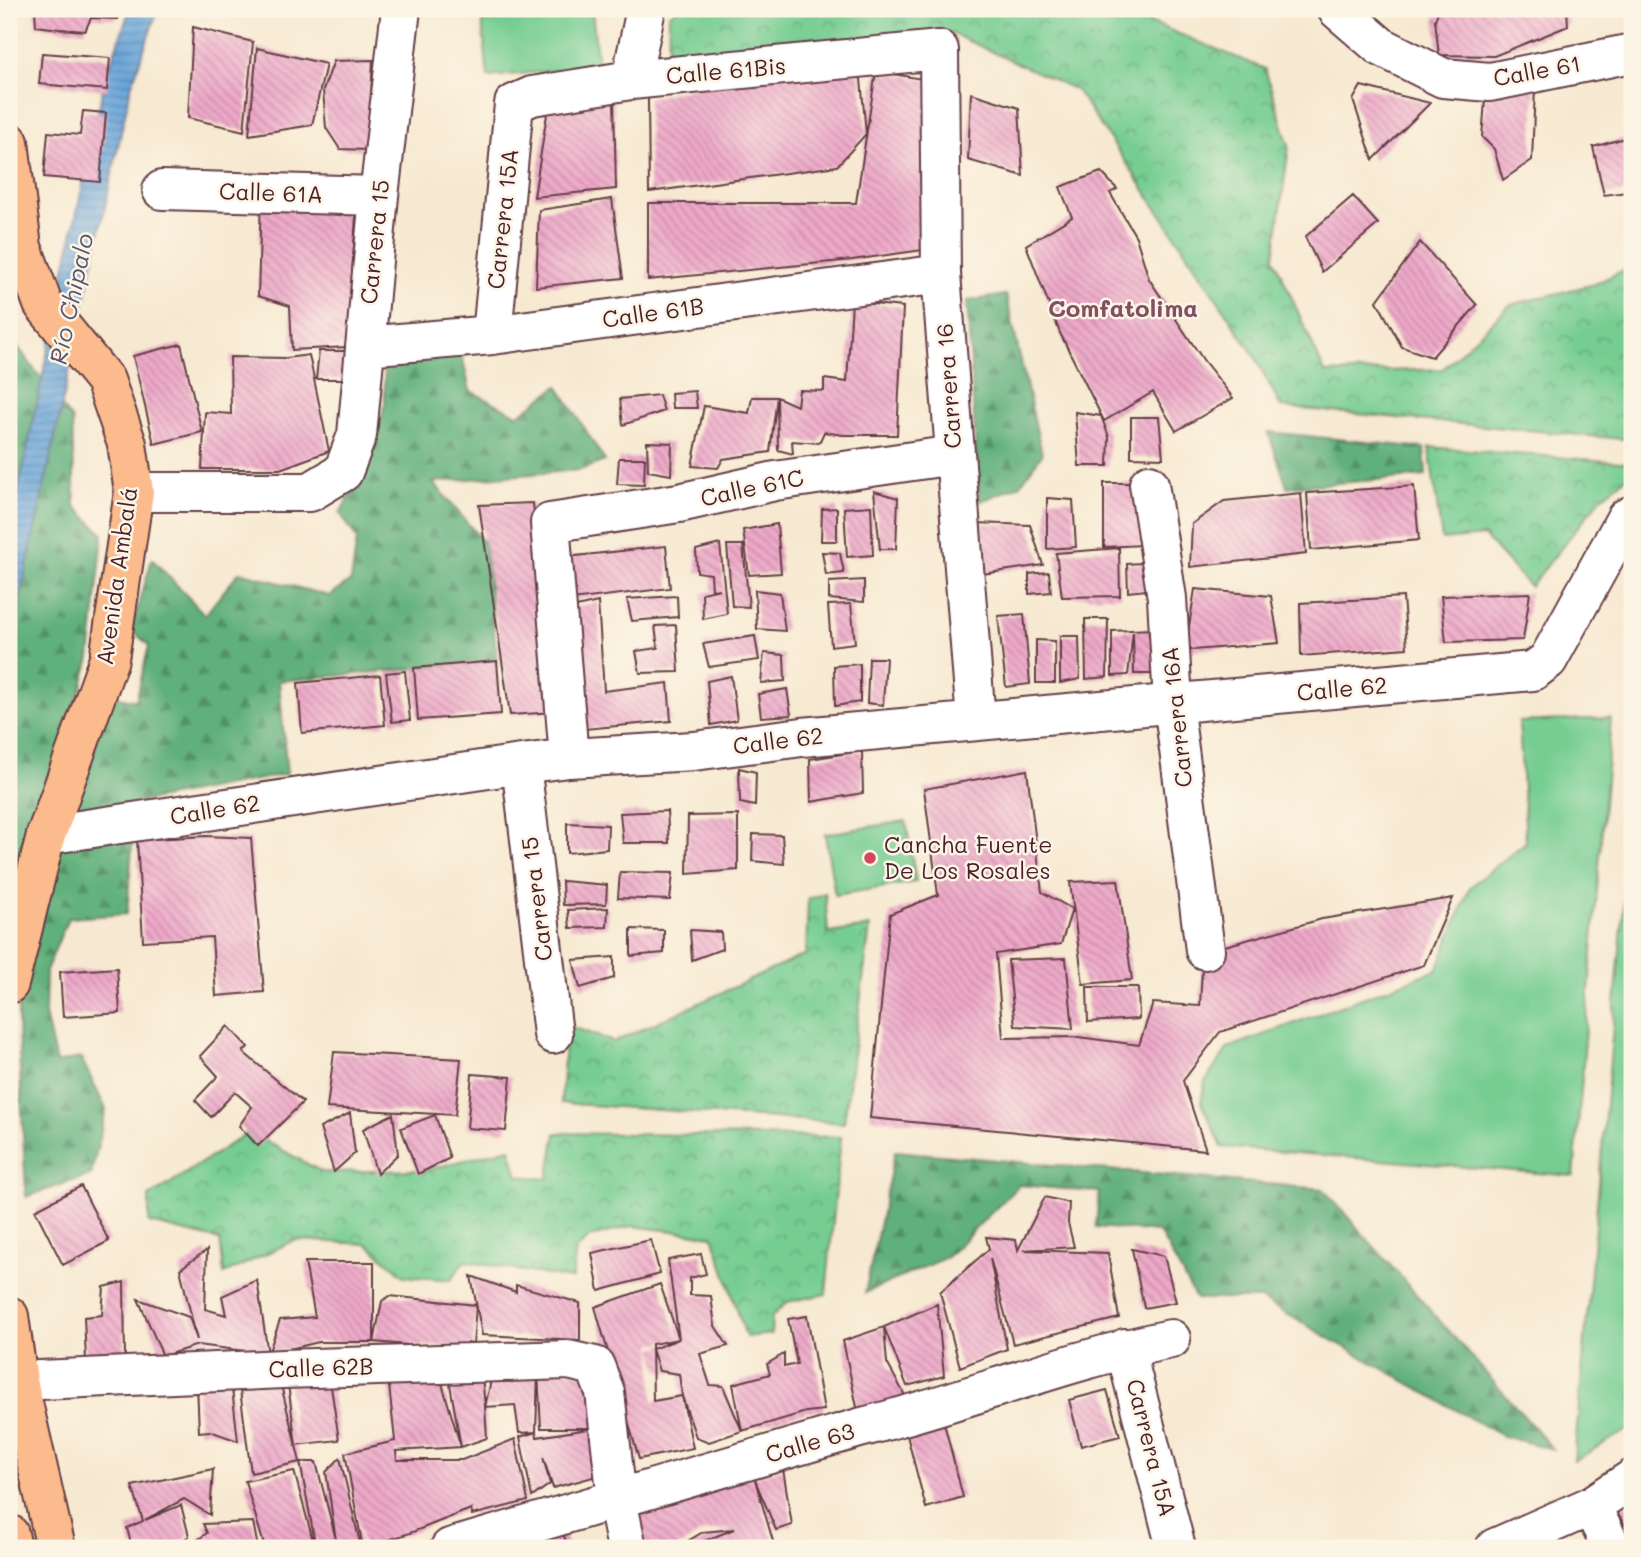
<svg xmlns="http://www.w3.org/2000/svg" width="1641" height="1557" font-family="Mali,sans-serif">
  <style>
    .grass { fill: #76cd92; stroke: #60765e; stroke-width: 2 }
    .forest { fill: url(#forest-firs); stroke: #556854; stroke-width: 2 }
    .park { fill: url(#park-crowns); stroke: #60765e; stroke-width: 2 }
    .water { fill: url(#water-rules); stroke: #5a6282; stroke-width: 2 }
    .building { fill: url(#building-back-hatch) }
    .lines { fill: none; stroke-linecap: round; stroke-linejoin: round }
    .minor-casing { stroke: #643d44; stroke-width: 42 }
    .major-casing { stroke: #643d44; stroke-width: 42 }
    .minor { stroke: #fff; stroke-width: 38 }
    .major { stroke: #fbbb8c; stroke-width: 38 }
    .poi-dot { fill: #d1495b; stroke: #fcf5e5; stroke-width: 2.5 }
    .labels { text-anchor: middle; stroke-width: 5; stroke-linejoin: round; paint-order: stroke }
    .street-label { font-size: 23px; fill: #4a1f2b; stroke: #fcf5e5 }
    .poi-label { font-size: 23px; fill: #4a1f2b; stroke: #fcf5e5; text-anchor: start }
    .water-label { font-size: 24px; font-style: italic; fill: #565571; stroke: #fcf5e5 }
    .neighbourhood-label { font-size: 24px; font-weight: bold; fill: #834f62; stroke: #fcf5e5 }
  </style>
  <defs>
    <pattern id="forest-firs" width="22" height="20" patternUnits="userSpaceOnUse" patternTransform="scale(1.75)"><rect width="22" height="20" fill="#60b07c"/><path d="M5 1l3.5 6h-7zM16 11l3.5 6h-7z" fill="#518f66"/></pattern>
    <pattern id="park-crowns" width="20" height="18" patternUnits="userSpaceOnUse" patternTransform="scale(1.75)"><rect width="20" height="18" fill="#76cd92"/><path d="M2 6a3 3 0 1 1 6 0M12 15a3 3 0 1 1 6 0" fill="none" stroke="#63a677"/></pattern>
    <pattern id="water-rules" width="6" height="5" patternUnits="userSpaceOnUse" patternTransform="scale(1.75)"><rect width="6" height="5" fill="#69a5da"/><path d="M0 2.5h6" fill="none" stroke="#5886b1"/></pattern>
    <pattern id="building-back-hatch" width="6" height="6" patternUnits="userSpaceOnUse" patternTransform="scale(1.75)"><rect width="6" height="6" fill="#eea9c9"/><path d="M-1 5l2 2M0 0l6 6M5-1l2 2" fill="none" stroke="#c389a3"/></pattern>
  </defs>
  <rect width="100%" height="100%" fill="#fcf5e5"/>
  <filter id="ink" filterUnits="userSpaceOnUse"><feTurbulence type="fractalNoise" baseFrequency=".0143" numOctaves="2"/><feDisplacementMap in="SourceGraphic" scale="14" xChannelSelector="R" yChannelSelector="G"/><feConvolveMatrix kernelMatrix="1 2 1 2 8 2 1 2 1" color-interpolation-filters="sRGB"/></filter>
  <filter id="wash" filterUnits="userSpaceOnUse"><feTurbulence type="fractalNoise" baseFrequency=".00686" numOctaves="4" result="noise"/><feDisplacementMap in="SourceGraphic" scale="28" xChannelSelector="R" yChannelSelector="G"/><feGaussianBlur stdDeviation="1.57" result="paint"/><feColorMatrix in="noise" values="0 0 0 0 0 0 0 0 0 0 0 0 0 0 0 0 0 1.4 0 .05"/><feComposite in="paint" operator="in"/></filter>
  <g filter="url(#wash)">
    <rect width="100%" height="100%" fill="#f7e9d1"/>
    <path class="grass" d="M592,10L598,66L488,77L482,21Z
      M1611,718L1574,1176L1222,1147L1201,1102L1205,1082L1228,1048L1437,970L1470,887L1526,842L1519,722Z
      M1632,815V1427L1574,1461Z
      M906,821L916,882L835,895L825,834Z"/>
    <path class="forest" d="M1006,295L1042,454L1020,485L979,502L967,301Z
      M9,335L72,420L75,506L103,534L90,658L9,935Z
      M461,351L470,391L518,415L558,386L605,461L580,470L433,482L485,544L497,661L279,681L287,774L67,816L108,694L136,701L149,645L131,630L152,559L205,615L239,572L329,596L351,581L357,539L340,513L370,461L385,404L384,356Z
      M1268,432L1424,448L1426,476L1287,487Z
      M133,834L127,914L68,918L46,971L45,1014L56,1063L81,1058L106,1109L91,1175L26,1197L18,1025L19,973L52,848Z
      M895,1151L1323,1189L1553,1449L1502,1436L1260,1299H1196L1159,1232L1096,1227L1099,1192L1019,1185L947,1257L865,1293Z"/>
    <path class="park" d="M677,9H1118L1265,69L1289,146L1274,258L1325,373L1443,369L1510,305L1595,284L1632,266V440L1281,407L1254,355L1132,171L1076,90L951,33L756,61L668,64L669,15Z
      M1429,447L1632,463V473L1602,497L1530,587L1484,536L1442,540Z
      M825,893L828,933L870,927L844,1123L561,1103L566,1025L614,1042L806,954L808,899Z
      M249,1132L322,1172L427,1170L510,1148L518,1176L548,1179L556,1133L841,1137L826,1294L787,1302L772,1316L771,1334L746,1337L713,1236L632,1226L591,1237L576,1249L572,1279L464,1261L451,1280L404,1276L367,1244L295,1240L224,1274L220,1240L149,1223V1197Z"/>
    <path class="water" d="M130,9H158L131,87L15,621L9,635V535L105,79Z"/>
    <g id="blocks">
      <path class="building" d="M35,9H117L118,19L91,18L85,31L60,29L36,26Z
        M1439,9H1567L1568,26L1494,56L1439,55L1435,20Z
        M193,27L253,42L244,131L188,118Z
        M257,48L326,64L312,125L249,135Z
        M42,53L110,58L107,90L39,84Z
        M373,60L368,150L340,149L326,128L323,90L334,61Z
        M860,68L866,134L837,166L649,192L648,98L758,73Z
        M876,71L928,80L923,250L852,260L648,280V203H856Z
        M1361,86L1430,103L1373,160L1353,100Z
        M1535,88L1532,160L1503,180L1494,149L1482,137L1486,90Z
        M971,93L1019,108L1023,176L968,160Z
        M614,98L616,189L534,197L548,108Z
        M83,111L106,113L100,182L44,177L48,132L80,135Z
        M1632,136V208L1627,192L1604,195L1593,147Z
        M1101,172L1117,189L1110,193L1136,237L1149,279L1204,361L1233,398L1176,431L1153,392L1104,421L1060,333L1026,245L1072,217L1060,187Z
        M1353,196L1378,224L1322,272L1305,237Z
        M261,199L357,202L347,347L292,350L290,306L258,296Z
        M612,199L623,278L536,287L539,210Z
        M1420,242L1477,305L1432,357L1402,347L1377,301Z
        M852,302L903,307L897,435H843L824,432L819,443L792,441L793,454L778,450L777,397L770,452L723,459L718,468L692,466L704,406L749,413L752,397H777L797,406L799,390L824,391V379L847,382Z
        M181,344L202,432L154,444L133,356Z
        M319,351H346L344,379H316Z
        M309,355L329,451L280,469H202L205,412L231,414L230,357L286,358Z
        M695,391L697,408H672L671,393Z
        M659,395L664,411L623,425L620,399Z
        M1075,412L1101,416L1109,437L1108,466H1079Z
        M1131,417H1159L1163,458L1131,457Z
        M647,442L672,443L671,475L648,471Z
        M619,458H645L644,485L617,484Z
        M1104,483H1139L1142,545L1104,547Z
        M1414,486L1419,540L1311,550L1307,493Z
        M874,491L898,498L896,549H880Z
        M1301,493L1306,554L1190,567L1192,524L1224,501Z
        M1047,498L1073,500L1076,547L1047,549Z
        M533,503L555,712L510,715L479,505Z
        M871,506L873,555L847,557L844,508Z
        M837,508V541H821L822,509Z
        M974,523L1030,525L1043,565L982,574Z
        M777,524L781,573L749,575L743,530Z
        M720,544L727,614L703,619L702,593L720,589L712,590L711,574L697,572L696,550Z
        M727,545H743L749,607L732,606Z
        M666,546L670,588L572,600L567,557Z
        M1119,548L1120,596L1062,597L1056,553Z
        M822,552L840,553L844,573L826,575Z
        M1155,562L1156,589L1128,592L1127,564Z
        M1049,572L1051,592L1029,594V574Z
        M864,580V602L829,599V582Z
        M1195,589L1271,596L1279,643L1193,650L1186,645Z
        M755,590L780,593L785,631L757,629Z
        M1530,593L1523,640L1446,642L1441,596Z
        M677,596L678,617L632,621L627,599Z
        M1403,597L1407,648L1301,656L1300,603Z
        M598,602L604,691L668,683L671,721L585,729L572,608Z
        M851,604L855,643L831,646L828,605Z
        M1024,614L1030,684L1006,687L998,616Z
        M1085,619H1108L1107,677L1086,679Z
        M676,625L679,672L640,673L636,651L658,648L655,626Z
        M1152,629L1157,674H1134L1133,632L1128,675L1112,676V631Z
        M755,636L759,660L709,667L703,644Z
        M1060,636H1079L1080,679L1060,683Z
        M1036,640L1055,641V683H1036Z
        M764,653L784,655L785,681L761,683Z
        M869,658H886L883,705L867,703Z
        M497,661L501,714L418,720L414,668Z
        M860,664V702L835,706L834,666Z
        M405,671L410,720L392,722L386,673Z
        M380,675L385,725L302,733L298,683Z
        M731,676L737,720L711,725L707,681Z
        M787,689L791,715L761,717L758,694Z
        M862,751L863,793L811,802L810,759Z
        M739,768L756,772L755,806L740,803Z
        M1027,770L1042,892L1072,909L1061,944L996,954L1003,1038L1078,1037L1139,1045L1153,1003L1200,1006L1202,967L1225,946L1322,919L1453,898L1424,965L1220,1032L1183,1081L1206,1150L870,1118L890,914L938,895L924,789Z
        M667,811L669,843H623L620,813Z
        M738,815V870L687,874L688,816Z
        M567,823L608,825L607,849L567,853Z
        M753,834L782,835L784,864L752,861Z
        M206,836L251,838L264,992L216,996L212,937L143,941L137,840Z
        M620,872L673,873L670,900L618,898Z
        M1118,880L1132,980L1083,984L1070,882Z
        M562,881L607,885L606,904L563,905Z
        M608,908L607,927L570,928L568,910Z
        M631,929L664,930V953L631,956Z
        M690,930L721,932L722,949L692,960Z
        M614,957V978L580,988L573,960Z
        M1066,958L1073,1029L1015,1026L1008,960Z
        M117,968L120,1013L63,1017L60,972Z
        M1087,987H1138L1139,1019L1088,1022Z
        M228,1026L248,1047L243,1052L303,1102L258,1146L239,1126L252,1107L235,1092L211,1117L195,1100L218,1076L200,1056Z
        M334,1052L461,1059L455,1115L327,1108Z
        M472,1074L511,1077L506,1131L467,1128Z
        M350,1113L355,1153L334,1172L320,1128Z
        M393,1114L398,1154L377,1174L363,1129Z
        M435,1115L450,1158L418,1174L401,1128Z
        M81,1186L109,1241L63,1265L35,1210Z
        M1045,1197L1069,1203L1068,1223L1074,1247L1024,1250L1108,1253L1119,1318L1013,1344L990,1258L1007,1349L960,1367L940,1292L989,1249L986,1237L1016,1240L1018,1250Z
        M651,1240L660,1274L599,1291L592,1253Z
        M1132,1249L1164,1256L1176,1302L1144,1308Z
        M207,1250L205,1309L226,1315L222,1296L257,1280L268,1354L198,1345L163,1356L138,1299L189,1317L197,1340L180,1269Z
        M701,1254L706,1274L690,1278V1295L711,1296L715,1326L728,1346L700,1354L710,1385L723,1386L742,1431L709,1442L696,1437L682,1396L679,1374L659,1371L652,1349L679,1339L652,1344L653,1401L682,1396L693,1448L639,1459L595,1307L660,1284L679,1339L668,1260Z
        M305,1262H374V1342L382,1301L390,1296L476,1305L473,1346H419L374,1342H319L268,1354L280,1320L315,1317Z
        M471,1276L516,1292V1285L580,1303V1340L482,1335Z
        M124,1282L125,1360H86L84,1317L102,1315L104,1287Z
        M937,1304L944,1376L907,1386L884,1327Z
        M807,1316L824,1410L806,1412L742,1431L733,1384L770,1374L767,1364L784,1354V1367L797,1364L788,1319Z
        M884,1327L887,1363L907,1399L858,1412L843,1341Z
        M494,1367L593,1372L601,1428H541L538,1372L536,1432L537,1437L595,1428L604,1474L553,1488L543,1457L550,1484L532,1497L520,1437L536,1432L519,1433L515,1405L485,1407L487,1438L461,1447L448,1373L482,1376L485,1407Z
        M278,1373L300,1462H316L336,1540L326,1472L340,1458L360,1543H337L338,1548H316L300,1462L251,1473L238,1375Z
        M388,1376L440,1377L461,1447L396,1451L397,1460H462L515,1439L528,1501L472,1515L471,1509L410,1533L363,1548L345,1453L395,1441Z
        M231,1380L238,1441L210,1431L199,1432L197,1383Z
        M330,1380L339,1440L296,1445L288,1384Z
        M1107,1390L1120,1436L1081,1446L1069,1400Z
        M942,1415L963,1497L926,1508L904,1424Z
        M213,1469L210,1515L184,1499L145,1520L181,1505L189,1536L171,1548H132L127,1528L143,1521L132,1486Z
        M783,1469L792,1525L776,1530L755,1480L775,1548H687L734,1529L703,1532L676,1548H645L631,1509Z
        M294,1471L315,1548H265L245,1481Z
        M1632,1501V1536L1615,1510Z
        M253,1522L258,1548H187L207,1533L203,1524Z
        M558,1522L569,1548H502Z"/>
    </g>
  </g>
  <g filter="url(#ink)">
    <use href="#blocks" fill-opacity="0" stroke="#643d44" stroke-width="2"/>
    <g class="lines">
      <g class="minor-casing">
        <path id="minor" d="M1337,9L1380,46L1443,78L1490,82L1632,53
          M631,80L646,9
          M162,190L379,196
          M492,335L514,104L532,96L631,80L939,50L941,274L976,721
          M365,346L492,335L941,274
          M1149,484L1167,598L1173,703L1205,950
          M134,492H310L343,472L357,435L379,196L401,9
          M569,758L550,523L679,503L775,481L954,455
          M521,764L553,1034
          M46,835L521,764L569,758L694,751L802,737L1533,671L1548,660L1626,518L1632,515
          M1125,1348L1176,1548
          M18,1381L283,1369L568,1360L595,1366L605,1392L617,1500L627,1548
          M1591,1506L1612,1548
          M450,1548L859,1428C964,1402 1065,1360 1171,1339
          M1495,1548L1591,1506L1632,1479"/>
      </g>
      <g class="major-casing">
        <path id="major" d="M9,142L22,247L43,304L105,380L127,444L134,492L109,659L46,835L9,984
          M9,1316L18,1381L56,1548
          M9,1534L12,1548"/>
      </g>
      <use href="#minor" class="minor"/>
      <use href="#major" class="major"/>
    </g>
  </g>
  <circle class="poi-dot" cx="870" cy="858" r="7"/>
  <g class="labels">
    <g class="street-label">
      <text transform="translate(726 71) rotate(-5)" y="8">Calle 61Bis</text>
      <text transform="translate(1537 71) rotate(-10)" y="8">Calle 61</text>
      <text transform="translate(271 193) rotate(2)" y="8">Calle 61A</text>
      <text transform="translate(503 219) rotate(-84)" y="8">Carrera 15A</text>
      <text transform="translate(375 242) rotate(-84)" y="8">Carrera 15</text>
      <text transform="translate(653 313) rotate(-8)" y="8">Calle 61B</text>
      <text transform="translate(949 386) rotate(-94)" y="8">Carrera 16</text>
      <text transform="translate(752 488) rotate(-12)" y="8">Calle 61C</text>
      <text transform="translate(117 576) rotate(-82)" y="8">Avenida Ambalá</text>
      <text transform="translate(1342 689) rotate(-5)" y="8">Calle 62</text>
      <text transform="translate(1177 717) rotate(-96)" y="8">Carrera 16A</text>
      <text transform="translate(778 741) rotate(-7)" y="8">Calle 62</text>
      <text transform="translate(215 810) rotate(-9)" y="8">Calle 62</text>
      <text transform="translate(537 899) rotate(-97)" y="8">Carrera 15</text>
      <text transform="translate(321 1368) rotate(-2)" y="8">Calle 62B</text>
      <text transform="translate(810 1443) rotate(-16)" y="8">Calle 63</text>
      <text transform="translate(1151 1448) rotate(76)" y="8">Carrera 15A</text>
    </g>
    <g class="poi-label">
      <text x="884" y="853">Cancha Fuente<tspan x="884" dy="26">De Los Rosales</tspan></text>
    </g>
    <g class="water-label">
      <text transform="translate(72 299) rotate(-78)" y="8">Río Chipalo</text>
    </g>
    <g class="neighbourhood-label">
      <text x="1123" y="317">Comfatolima</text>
    </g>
  </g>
  <rect width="1641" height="1557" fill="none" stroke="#fcf5e5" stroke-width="35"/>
</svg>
